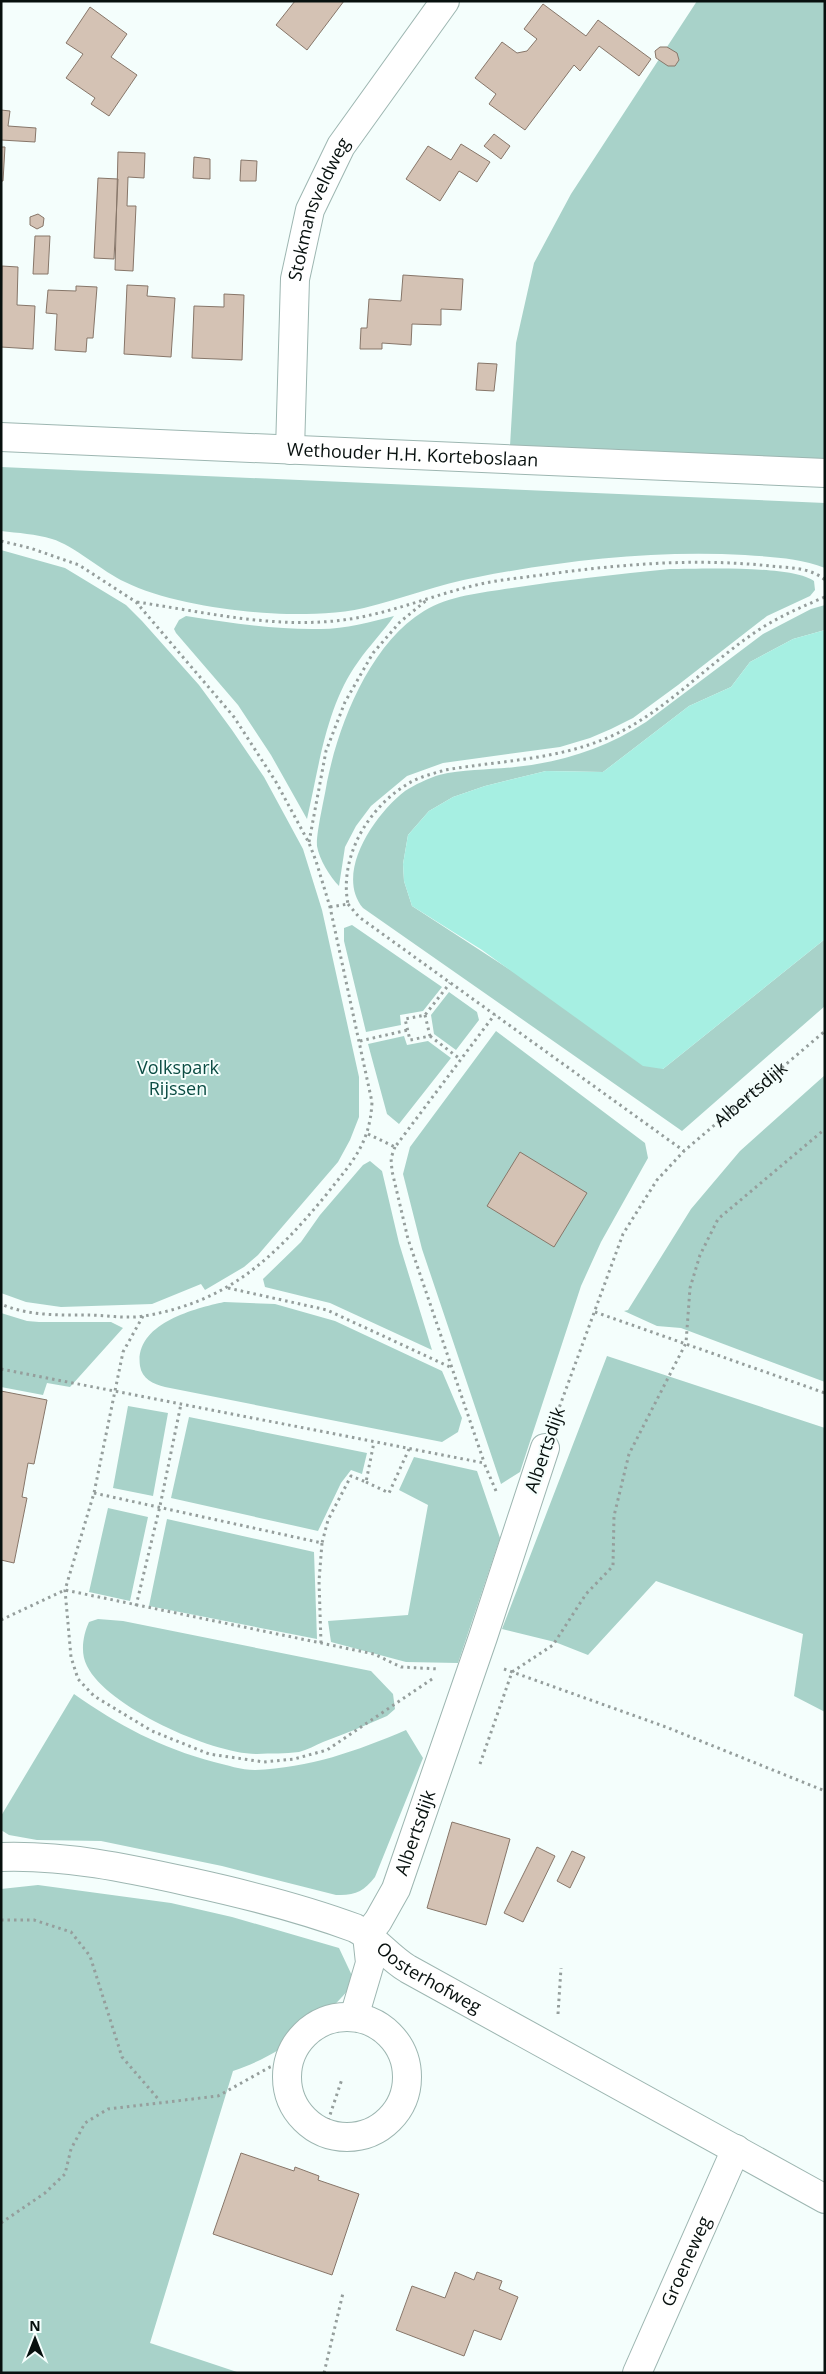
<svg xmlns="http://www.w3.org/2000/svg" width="826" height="2374" font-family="'Open Sans',sans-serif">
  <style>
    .green { fill: #a8d2c9 }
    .water { fill: #a6efe2 }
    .building { fill: #d4c2b4; stroke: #877669 }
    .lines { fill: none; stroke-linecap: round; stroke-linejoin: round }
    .street-casing { stroke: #9db6b1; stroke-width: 30 }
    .path { stroke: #959e9c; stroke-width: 3; stroke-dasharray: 2.5 4; stroke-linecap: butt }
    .street { stroke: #fff; stroke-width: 28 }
    .labels { text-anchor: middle; stroke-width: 4; stroke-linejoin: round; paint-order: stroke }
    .street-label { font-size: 18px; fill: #07100e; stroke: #f4fefc }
    .park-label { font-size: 18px; fill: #0b4c43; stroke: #f4fefc }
  </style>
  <rect width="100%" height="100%" fill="#f4fefc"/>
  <path class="green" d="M697,1H825V460L510,446L516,343L534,263L571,194Z
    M1,467L825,503V568C799,558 773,557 745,555C657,550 565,560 478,577C439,584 402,599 364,608C339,614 312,614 287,614C240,613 167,603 125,582C103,572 73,545 52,539C36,534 18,533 1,531Z
    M1,550L65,568L126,605L142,621L199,685L232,730L264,777L303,849L322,910L359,1077V1117L350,1140L338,1162L258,1255L244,1267L205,1290L201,1284L152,1304L61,1307L26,1302L1,1293Z
    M670,569C701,569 792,565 814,581L815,590L810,596L767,616L678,685L633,718L611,729L590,738L560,747L443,763L407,776L371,806L356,826L345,847L339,886C330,877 319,859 317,846C316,833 325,796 327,782C339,723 370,644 424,611C450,595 483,593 512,588C565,580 617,574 670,569Z
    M825,605V630L793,639L750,662L731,687L689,706L603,772L546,771L485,786L453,797L429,811L408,835L403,864L404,881L412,906L663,1069L825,939V1006L682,1131L363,908C334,873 375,814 405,791C414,785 429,778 439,775C464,769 490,770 515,767C563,762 606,748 646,722L763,634L811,609Z
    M186,616C231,623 276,630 321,629C345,629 371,622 394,616C383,632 369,646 358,662C326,706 319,767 307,819L271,755L238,705L176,633L174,629L179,620Z
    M352,925L442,987L423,1011L400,1015L401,1025L366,1032L344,941V928Z
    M449,992L477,1012L479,1020L456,1050L434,1034L431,1015Z
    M496,1031L645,1143L648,1158L601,1242L581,1286L520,1472L501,1484L422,1249L403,1174L410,1147Z
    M404,1036L407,1045L428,1041L451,1058L399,1124L387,1114L368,1044Z
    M825,1075V1382L681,1328L657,1326L624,1311L628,1310L691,1209L740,1151Z
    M370,1161L382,1171L399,1243L432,1350L330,1303L265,1287L263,1279L301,1242L320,1215L363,1165Z
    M224,1302L275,1304L335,1321L442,1371L462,1418L458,1432L442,1442L165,1387C153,1384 142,1379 140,1366C134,1324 193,1309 224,1302Z
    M1,1313L27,1321L39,1322H111L123,1328L70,1387L47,1383L43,1395L1,1387Z
    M607,1356L825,1428V1712L794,1696L803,1634L656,1581L588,1655L555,1642L502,1629Z
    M128,1406L168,1413L153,1496L113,1488Z
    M189,1417L367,1453L362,1474L351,1470L341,1483L318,1531L171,1498Z
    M414,1457L477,1471L500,1538L458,1663L406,1662L331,1642L328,1621L408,1615L428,1505L399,1490Z
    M108,1508L148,1517L130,1601L89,1592Z
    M167,1519L314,1552L317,1639L149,1606Z
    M98,1619L123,1621L371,1671L393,1694L395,1709L387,1716C366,1725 345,1734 323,1742C316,1745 307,1750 299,1752C285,1754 271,1753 257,1754C212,1754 107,1707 87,1666C80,1653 83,1635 89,1622Z
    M74,1694C118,1725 161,1748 214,1762C227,1765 241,1770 255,1770C309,1768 357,1751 406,1730L423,1758L375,1877C364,1891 355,1896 336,1895L222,1866L101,1841L37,1840L9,1835L1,1830V1816Z
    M38,1885L171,1903L232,1917L339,1948L355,1982C323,2021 282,2055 233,2071L150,2343L240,2373H1V1889Z"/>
  <path class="water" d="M825,630V939L663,1069L643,1066L482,950L412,906L404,881L403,864L408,835L429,811L453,797L485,786L546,771L603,772L689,706L731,687L750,662L793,639Z"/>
  <path class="building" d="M295,1H344L307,50L276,25Z
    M543,4L586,36L598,20L651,59L639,76L599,46L580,71L574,65L525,130L489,104L496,94L475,78L502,42L517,53L527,51L537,39L524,29Z
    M90,7L127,34L111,57L137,75L109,116L91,104L95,98L66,78L83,54L66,43Z
    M660,47H667L677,53L679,60L675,66H668L656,58L655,51Z
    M1,110L10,111L8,126L36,128L35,142L1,140Z
    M494,134L510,146L501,159L484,146Z
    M461,144L490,162L477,182L459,171L440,201L406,179L428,146L451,160Z
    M1,147H5L3,181H1Z
    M118,152L145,153L144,178L128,177L127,206H136L133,271L115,270Z
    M194,157L210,159V179L193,178Z
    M241,160L257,161L256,181H240Z
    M98,178L118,179L114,259L94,258Z
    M38,214L44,218L43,226L37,229L30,225V217Z
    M35,236H50L48,274H33Z
    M2,266L18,267L17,305L35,306L33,349L1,347Z
    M403,275L463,279L461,310L441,309V325L412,324L411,345L382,343V349H360L361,328H367L369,299L401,301Z
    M127,285L148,286L147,296L175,298L171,357L124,354Z
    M76,286L97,287L93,338H87L86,352L55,350L57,314L46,313L48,290L76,291Z
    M224,294L244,295L242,360L192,358L194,306L224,307Z
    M478,363L497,364L494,391L476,390Z
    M520,1152L587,1193L554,1247L487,1206Z
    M1,1391L47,1400L34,1464L28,1463L22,1497L27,1498L14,1563L1,1560Z
    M452,1822L510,1839L486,1925L427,1908Z
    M537,1847L555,1856L523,1922L504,1913Z
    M572,1851L585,1857L570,1888L557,1881Z
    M241,2153L294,2171L295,2167L319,2176L318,2180L359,2194L332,2275L213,2234Z
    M455,2272L474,2280L477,2272L502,2281L499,2289L518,2297L501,2340L474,2330L464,2356L396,2330L412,2286L445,2298Z"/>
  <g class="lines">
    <g class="street-casing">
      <g id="street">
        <path id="s2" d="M1,437L825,473"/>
        <path id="s3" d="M290,450L295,279L310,210L341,146L445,1"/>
        <path id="s4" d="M1,1857C66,1855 127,1868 190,1882C245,1894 301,1908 355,1928C375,1938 388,1957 408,1969L825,2199"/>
        <path id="s5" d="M367,1935L378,1921L396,1889L483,1637L545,1448"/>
        <circle cx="347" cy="2077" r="60"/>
        <path d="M354,2017L370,1963L367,1935"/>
        <path id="s6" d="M637,2373L736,2149"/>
      </g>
    </g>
    <g class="path">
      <path d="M1,541L30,548L79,565L136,602L234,717L276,782L309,843L316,861L330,907L372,1102C370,1145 351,1163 326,1195C274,1258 228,1302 144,1316C126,1319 105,1315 87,1315C59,1315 28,1316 1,1304"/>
      <path d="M137,602C204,612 275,629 343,620C391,614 437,593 485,583C506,579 528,577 549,574C623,564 696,558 771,566C789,568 810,567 825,580"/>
      <path d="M309,842L326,751L345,702L373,653L400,622L428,599"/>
      <path d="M348,904L359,917L684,1151"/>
      <path d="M330,907L348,904C339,858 367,809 406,785C418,777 432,774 445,770C504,760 561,760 616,734C668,709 709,663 757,631C778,617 801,607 825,597"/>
      <path d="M425,1015L430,1036L410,1040L405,1019L425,1015L450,983"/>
      <path d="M430,1036L460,1059"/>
      <path d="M360,1041L408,1030"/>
      <path d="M368,1134L395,1147L495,1014"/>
      <path d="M395,1147L391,1158L392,1171L408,1239L484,1462"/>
      <path d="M228,1288L327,1310L450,1367"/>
      <path d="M595,1312L825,1393"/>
      <path d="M143,1316L123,1352L94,1493L65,1590L71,1657L78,1679L94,1696L152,1731L209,1754L264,1762L294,1759L327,1750L435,1677"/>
      <path d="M1,1369L484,1463L496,1491"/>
      <path id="s1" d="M555,1419L623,1234L657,1180L684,1151L825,1031"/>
      <path d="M366,1482L389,1493L409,1449"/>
      <path d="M94,1493L322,1543L328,1520L351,1476L366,1482L374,1442"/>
      <path d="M136,1606L160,1506L181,1404"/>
      <path d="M1,1620L65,1590L374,1654L401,1667L439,1669"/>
      <path d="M321,1643L319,1581L322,1543"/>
      <path d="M504,1669L666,1727L825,1791"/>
      <path d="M480,1764L512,1672L553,1645L586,1594L613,1566L614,1516L629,1454L686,1343L690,1288L700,1255L718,1219L825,1129"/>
      <path d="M1,1920H34L71,1932L90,1956L122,2057L160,2101"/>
      <path d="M558,2014L561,1968"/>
      <path d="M324,2133L342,2079"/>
      <path d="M1,2223L45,2193L65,2174L71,2149L85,2123L108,2109L218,2096L270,2067L289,2060"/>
      <path d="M324,2373L343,2293"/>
    </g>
    <use href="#street" class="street"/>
  </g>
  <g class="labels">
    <g class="street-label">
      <text dy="6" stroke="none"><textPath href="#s3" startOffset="245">Stokmansveldweg</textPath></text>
      <text dy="6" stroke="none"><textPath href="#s2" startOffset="412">Wethouder H.H. Korteboslaan</textPath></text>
      <text dy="6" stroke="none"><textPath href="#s1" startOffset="388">Albertsdijk</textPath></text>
      <text transform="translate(545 1450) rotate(-71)" y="6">Albertsdijk</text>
      <text dy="6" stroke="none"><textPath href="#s5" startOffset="114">Albertsdijk</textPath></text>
      <text dy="6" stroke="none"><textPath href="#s4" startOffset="452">Oosterhofweg</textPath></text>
      <text dy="6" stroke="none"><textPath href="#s6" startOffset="122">Groeneweg</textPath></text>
    </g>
    <g class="park-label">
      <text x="178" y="1074">Volkspark<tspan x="178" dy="21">Rijssen</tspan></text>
    </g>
  </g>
  <rect width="826" height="2374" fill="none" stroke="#07100e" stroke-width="5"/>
  <g transform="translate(35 2339)" stroke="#f4fefc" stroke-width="4" paint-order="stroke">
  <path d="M0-4L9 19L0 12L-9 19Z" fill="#07100e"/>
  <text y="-8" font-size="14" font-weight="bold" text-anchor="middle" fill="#07100e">N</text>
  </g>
</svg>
